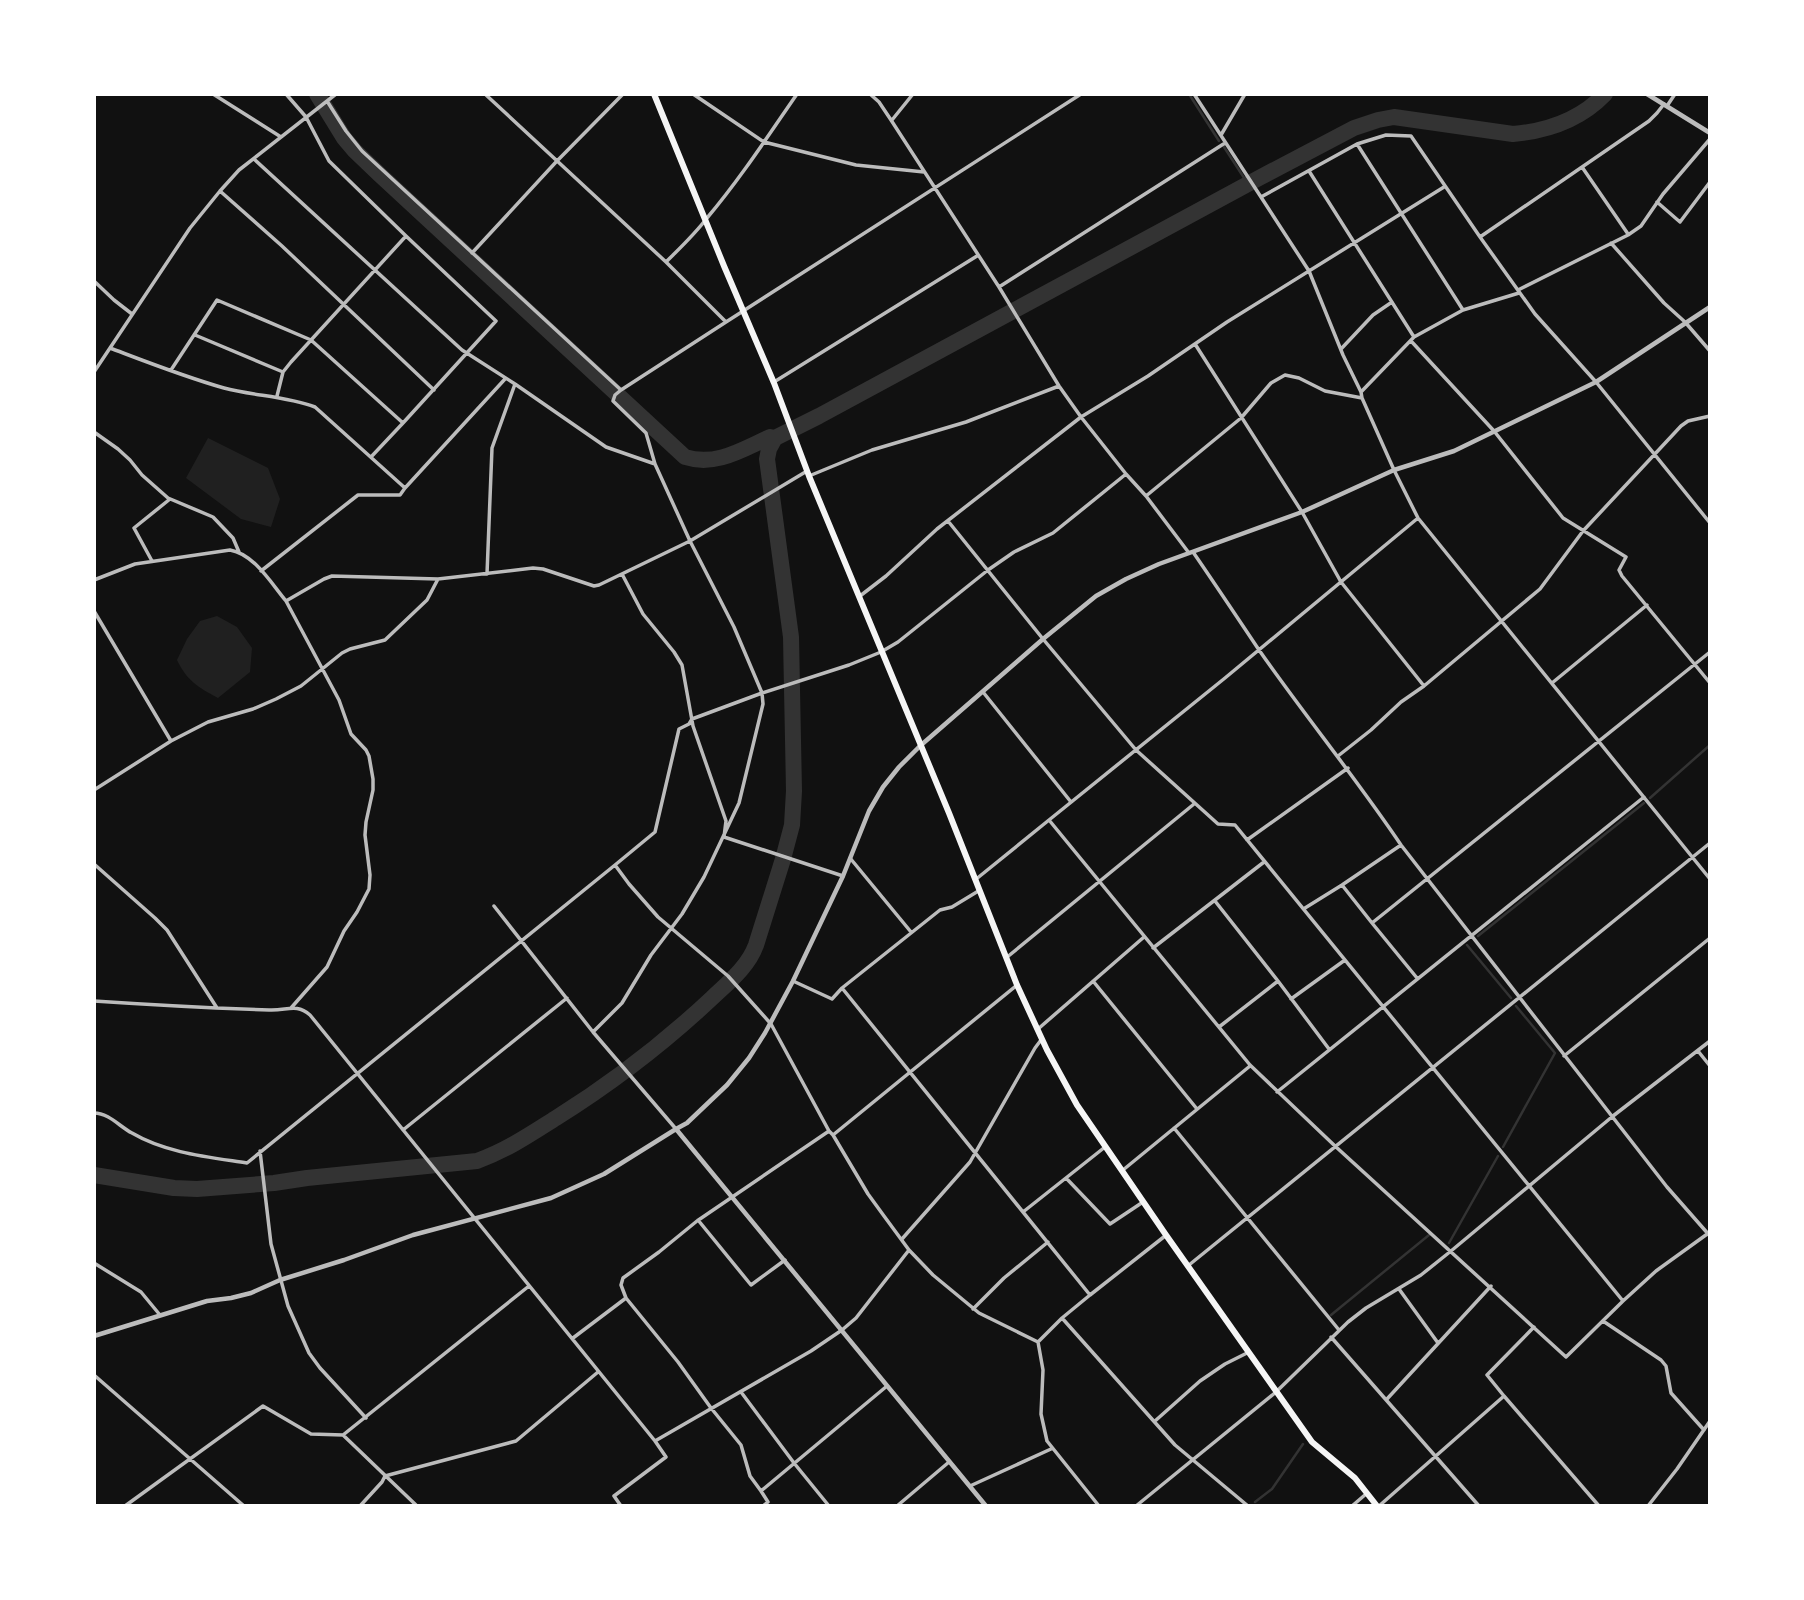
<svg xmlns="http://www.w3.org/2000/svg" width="1804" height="1600" font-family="Spectral,serif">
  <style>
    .green { fill: #202020 }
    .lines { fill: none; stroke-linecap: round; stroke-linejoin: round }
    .stream { stroke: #333; stroke-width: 2.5 }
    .river { stroke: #333; stroke-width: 16 }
    .minor { stroke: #bcbcbc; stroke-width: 3.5 }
    .tertiary { stroke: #bcbcbc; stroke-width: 4.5 }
    .primary { stroke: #f5f5f5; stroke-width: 6 }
  </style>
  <rect width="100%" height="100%" fill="#111"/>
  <path class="green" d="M208,438L268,468L280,499L271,527L241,519L186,478Z
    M217,616L237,627L252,648L250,672L218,698C198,687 187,681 177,660L187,639L200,621Z"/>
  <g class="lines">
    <path class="stream" d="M1189,94L1219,141
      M1224,147L1248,184
      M1650,798L1710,745
      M1478,936L1644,803
      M1467,945L1511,998
      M1503,1147L1555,1053L1516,1006
      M1449,1243L1498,1156
      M1331,1315L1429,1235
      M1255,1502L1272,1489L1303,1444"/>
    <path class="river" d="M317,94L344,138L355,151L379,174L685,457C716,467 743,449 770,437L775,438L819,416L1259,178L1354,128L1378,120L1394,117L1513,134C1548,131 1580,120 1605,94
      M94,1175L174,1188L197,1189L274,1183L307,1178L477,1161C507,1150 529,1135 556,1118C612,1083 664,1043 712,998C729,982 748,967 756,945L783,859L792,825L794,791L791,637L767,459L769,449L775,438"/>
    <path class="minor" d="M213,94L281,137
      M286,94L306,117L329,161L406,236
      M485,94L666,262L726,322L1081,94
      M693,94L764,142L856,165L924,172
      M870,94L879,102L891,120L999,287L1059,386L1081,417L1126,474
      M1194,94L1309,271L1343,355L1361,392L1362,398L1394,470L1418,518L1710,879
      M327,101L346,131L362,151L621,390
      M1664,104L1657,113L1649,121L1480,237L1535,314L1596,382L1710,523
      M1667,106L1675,94
      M892,120L913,94
      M1221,135L1245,94
      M1357,144L1463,310
      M254,159L462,350L515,384L492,448L487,574
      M1582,167L1628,234
      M1309,171L1414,337
      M220,191L282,246L434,390
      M1261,197L1357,144L1386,135L1411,136L1480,237
      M1657,202L1680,222L1710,182
      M1611,243L1664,303L1685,322L1710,351
      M472,253L556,162L623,94
      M666,262C680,248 695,234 707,218C740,179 768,136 797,94
      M94,281L114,300L132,314
      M999,287L1225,143
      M1518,290L1628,235L1641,226L1663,194L1710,139
      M195,335L283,372
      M1411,341L1494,431L1563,518L1626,557L1619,570L1622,576L1710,683
      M1195,344L1302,512L1341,582L1424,686
      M110,348C147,362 185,377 224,388C254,396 286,396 315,407L405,488L505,379
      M1341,349L1373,315L1392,302
      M171,370L217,300L311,340L403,423L371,457
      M94,372L190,228L220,191L239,170L336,94
      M774,382L977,256
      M515,384L606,447L655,464
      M1361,392L1414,337L1463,310L1519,293
      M277,396L283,372L291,362L406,236L496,321L403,423
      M94,432L118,449L130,460L142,475L168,498L213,517L233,538L239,552
      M809,476L872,450L966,422L1059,386
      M1146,496L1241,418L1271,383L1285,375L1299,378L1325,391L1362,398
      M948,521L1043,639L1136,750L1218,824L1235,825L1623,1301
      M1193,552C1215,584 1237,617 1259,650C1305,716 1356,778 1401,845L1667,1187L1710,1236
      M152,561L134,528L170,499
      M261,571L358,495H400L405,488
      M622,574L643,614L674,652L682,665L693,726L726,821L724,837L843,876
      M94,580L135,564L230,550C254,554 271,583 286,601L324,579L332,576L438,579L533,568L543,569L594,586L599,585L690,541L807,471
      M860,596L886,576L937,529L1081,417L1148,376L1227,322L1444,187
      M286,601L339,700L351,734L366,750L369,756L373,779V790L366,822L365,835L370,875L369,889L357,912L344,931L327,967L291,1008
      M94,611L171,741
      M1552,683L1647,605
      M983,692L1071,802
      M1338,756L1371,730L1401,702L1424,686L1540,589L1583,531L1681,426L1688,421L1710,416
      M94,790L171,741L208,722L253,709L276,699L301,686L342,653L350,649L385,640L427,600L438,579
      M1049,820L1225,678L1418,518
      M1247,840L1348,768
      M850,858L911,932
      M94,864L155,918L167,930L217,1008
      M975,880L1049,820L1250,1065L1335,1146L1566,1357L1623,1301L1656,1271L1710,1232
      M1342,885L1372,923L1710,652
      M980,890L952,907L940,910L842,988L1090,1295L1062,1318L1038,1342
      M1215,901L1278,981L1329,1049
      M494,906L593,1032L676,1129
      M1305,908L1342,885L1401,845
      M1372,923L1417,978
      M1153,948L1264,862
      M1006,958L1194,804
      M793,981L832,999L842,988
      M1093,981L1197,1109
      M1291,999L1345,960
      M94,1001C153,1005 211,1008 269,1010C287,1011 296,1003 310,1015L655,1441L666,1457L614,1496L621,1506
      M1219,1027L1278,981
      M1038,1029L1144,937
      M593,1032L622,1003L651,955L682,914L704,877L739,803L763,704L762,693L734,627L690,541L655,464L646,433L613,401L615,395L621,390L726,322
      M1698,1051L1710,1066
      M1564,1056L1710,938
      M1277,1092L1644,797
      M94,1113C109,1113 120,1127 132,1133C166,1153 208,1157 247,1163L615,865
      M1174,1128L1339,1330
      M403,1130L567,998
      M833,1135L1017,985
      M260,1151L271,1244L288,1306L309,1353L320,1368L366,1418
      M1123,1170L1250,1066
      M1066,1178L1110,1224L1143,1202
      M1023,1212L1105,1147
      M698,1220L751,1285L785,1260
      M902,1239L970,1162L1035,1048L1041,1040
      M94,1263L141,1292L160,1315
      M1189,1265L1710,843
      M1399,1289L1438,1343
      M1090,1295L1165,1236
      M626,1298L678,1362L711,1408L741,1445L750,1476L761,1491
      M973,1309L1004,1278L1048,1242
      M1062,1318L1175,1445L1248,1506
      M1603,1321L1661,1360L1666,1366L1671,1393L1704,1430
      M1331,1337L1479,1506
      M573,1338L626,1298L621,1285L623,1278L659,1252L697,1221L829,1131
      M94,1375L244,1506
      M741,1392L794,1463L829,1506
      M1504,1396L1599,1506
      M1387,1399L1491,1286
      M1155,1421L1200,1381L1225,1364L1249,1352
      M343,1435L529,1286
      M655,1441L811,1351L842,1330L856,1318L909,1250
      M970,1486L1051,1449
      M125,1506L263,1406L311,1434L343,1435L417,1506
      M360,1506L382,1482L385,1476L516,1441L598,1372
      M763,1506L768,1502L761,1491L887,1386
      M897,1506L949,1462
      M1099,1506L1047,1441L1041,1414L1043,1370L1038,1342L979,1313L933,1275L909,1250L884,1216L868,1194L833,1135L829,1131L771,1024L728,976L658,917L629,884L615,865L655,832L679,729L689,724L692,719L762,693L849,665L881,652L898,642L988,570L1014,552L1053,533L1126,474L1146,496L1189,553
      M1136,1506L1276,1392L1348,1322L1366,1308L1421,1275L1451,1251L1613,1116L1710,1041
      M1352,1506L1366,1494
      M1379,1506L1504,1396L1487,1375L1534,1327
      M1648,1506L1677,1469L1710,1421"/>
    <path class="tertiary" d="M1647,94L1710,133
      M676,1129L986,1506
      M94,1336L207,1301L231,1298L251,1293L280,1280L344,1260L413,1235L551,1198L604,1174L676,1129L687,1123L727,1085L749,1058L765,1033L793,981L843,876L869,811L883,787L899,767L920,746L1043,639L1096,596L1126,579L1159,564L1302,512L1394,470L1454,451L1596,382L1710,307"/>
    <path class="primary" d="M654,94L724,266L774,383L809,476L949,813L1017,985L1047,1050L1077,1105L1166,1235L1312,1442L1355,1478L1377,1506"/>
  </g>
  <rect width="1804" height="1600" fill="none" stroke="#ffffff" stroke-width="192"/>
</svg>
